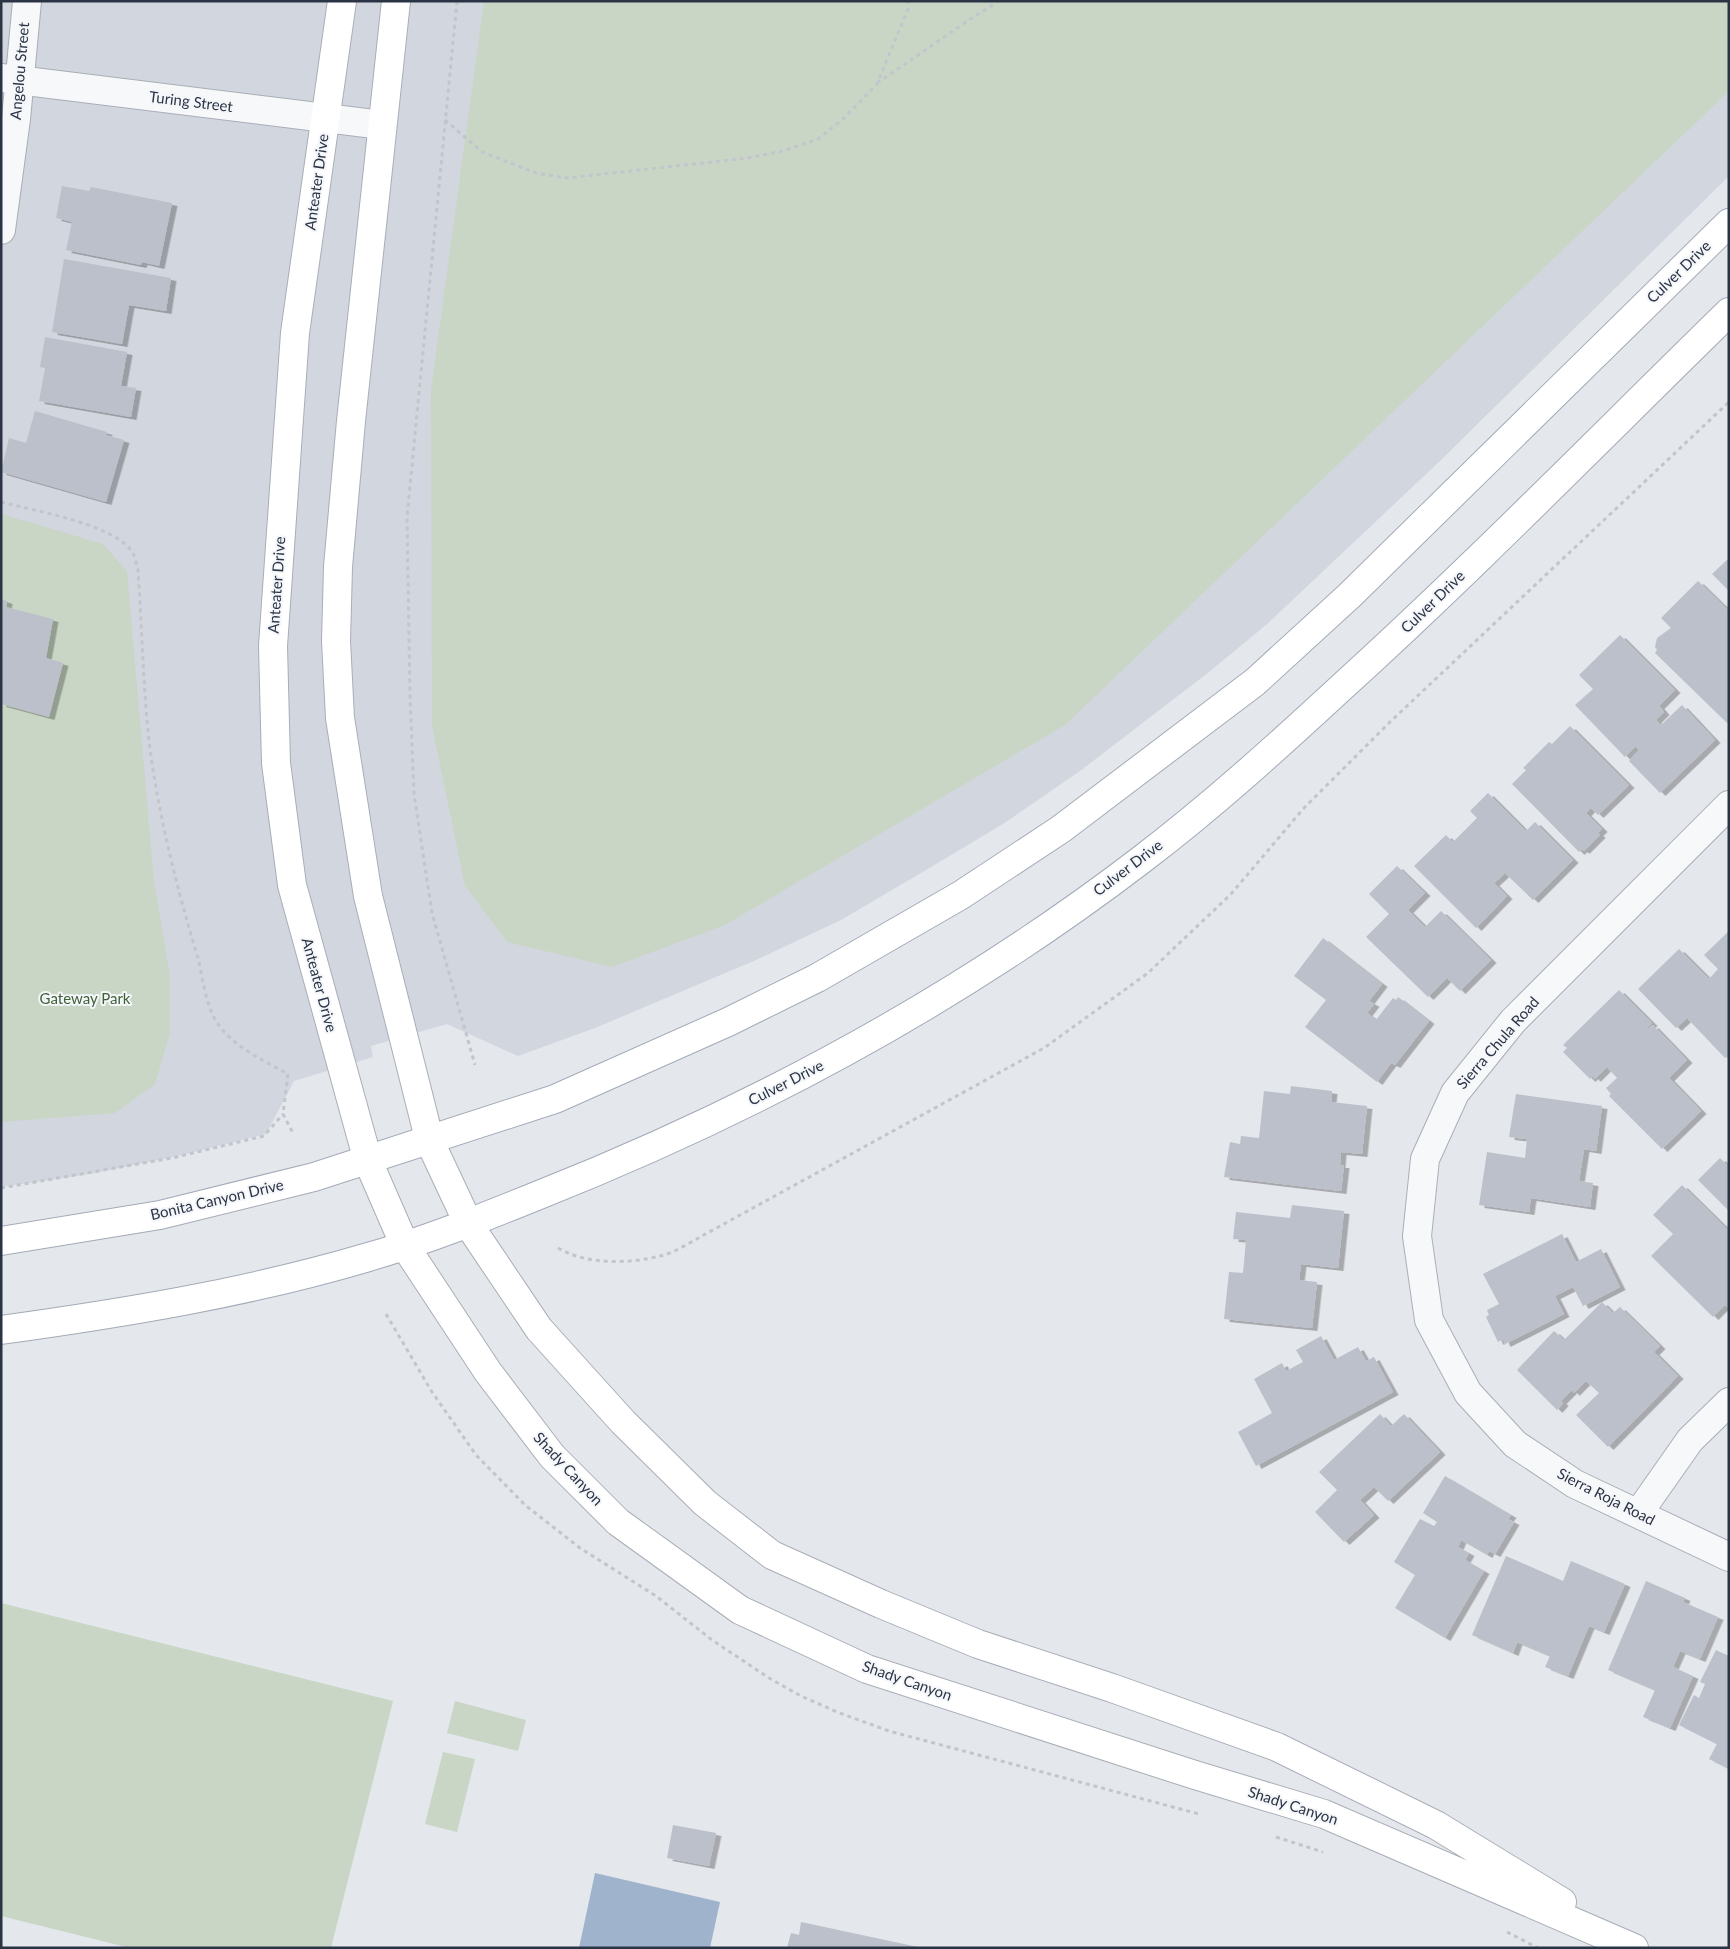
<svg xmlns="http://www.w3.org/2000/svg" width="1730" height="1949" font-family="Lato,sans-serif">
  <style>
    .built { fill: #d2d6de }
    .green { fill: #c9d6c5 }
    .water { fill: #9fb4cc }
    .building { fill: #bbc0ca; filter: url(#shadow) }
    .lines { fill: none; stroke-linecap: round; stroke-linejoin: round }
    .minor-casing { stroke: #a9aeb7; stroke-width: 30 }
    .secondary-casing { stroke: #a9aeb7; stroke-width: 30 }
    .primary-casing { stroke: #a3abb8; stroke-width: 30 }
    .path { stroke: #c2c5cb; stroke-width: 3; stroke-dasharray: 4 4; stroke-linecap: butt }
    .minor { stroke: #f7f8fa; stroke-width: 28 }
    .secondary { stroke: #fff; stroke-width: 28 }
    .primary { stroke: #fff; stroke-width: 28 }
    .labels { text-anchor: middle; stroke-width: 4; stroke-linejoin: round; paint-order: stroke }
    .street-label { font-size: 15px; fill: #2b3445; stroke: #f4f6f9 }
    .park-label { font-size: 15px; fill: #3f6138; stroke: #f4f6f9 }
  </style>
  <defs>
    <filter id="shadow"><feDropShadow dx="5.5" dy="3" stdDeviation="0" flood-color="#0004"/></filter>
  </defs>
  <rect width="100%" height="100%" fill="#e4e7ec"/>
  <path class="built" d="M1,1H1729V176L1441,460L1266,625L1209,672L1080,771L1003,824L921,873L841,920L756,960L595,1028L518,1056L447,1024L371,1046L373,1057L294,1081L266,1134L182,1155L90,1174L1,1187Z"/>
  <path class="green" d="M484,1H1729V91L1065,725L725,925L612,967L507,942L465,886L432,726L431,390Z
    M1,514L103,544L127,571L154,882L170,977V1033L155,1084L115,1113L1,1122Z
    M1,1603L393,1701L331,1948H130L1,1916Z
    M455,1701L526,1720L518,1751L447,1733Z
    M443,1752L475,1759L457,1832L425,1824Z"/>
  <path class="water" d="M595,1873L720,1902L710,1948H579Z"/>
  <path class="building" d="M62,186L89,191L91,187L172,203L159,266L142,262L141,265L66,250L72,222L56,218Z
    M64,259L171,278L166,311L129,305L122,344L52,332Z
    M45,337L127,352L121,386L136,388L131,417L39,401L45,368L40,367Z
    M35,411L107,432L106,435L124,440L106,502L1,472L9,438L26,443Z
    M1729,558V591L1712,574Z
    M1698,581L1729,611V721L1727,723L1655,653L1657,650L1655,647L1657,638L1671,628L1661,618Z
    M1,599L7,601L6,607L53,619L46,658L63,663L49,717L1,704Z
    M1620,635L1675,690L1659,706L1664,712L1656,720L1661,725L1682,705L1715,740L1660,793L1629,761L1639,750L1636,746L1625,757L1575,705L1593,689L1579,675Z
    M1570,726L1629,785L1598,815L1591,808L1586,813L1602,829L1598,833L1600,835L1584,851L1582,849L1579,852L1512,784L1526,770L1523,768L1549,742L1552,744Z
    M1488,793L1526,831L1535,822L1573,860L1533,900L1505,873L1494,883L1507,896L1476,928L1414,866L1446,835L1453,842L1477,818L1470,811Z
    M1397,866L1425,893L1408,910L1425,927L1441,911L1491,960L1460,991L1447,978L1428,997L1366,937L1389,914L1369,894Z
    M1729,931V1055L1725,1058L1687,1018L1676,1028L1638,989L1679,949L1709,979L1718,969L1704,955Z
    M1323,938L1382,984L1369,1001L1374,1004L1367,1013L1376,1020L1393,998L1396,1000L1398,997L1429,1021L1395,1065L1391,1063L1377,1082L1305,1027L1326,1000L1294,976Z
    M1619,990L1652,1023L1641,1034L1653,1025L1687,1060L1669,1078L1701,1111L1662,1149L1609,1096L1611,1094L1606,1088L1617,1078L1607,1067L1595,1079L1593,1076L1590,1079L1563,1052L1567,1048L1563,1045Z
    M1291,1086L1332,1091L1331,1102L1367,1106L1362,1154L1341,1152L1340,1165H1344L1341,1191L1224,1177L1230,1142L1240,1144L1241,1136L1259,1138L1264,1091L1290,1094Z
    M1516,1094L1602,1106L1596,1151L1584,1149L1579,1181L1593,1183L1590,1207L1531,1198L1529,1212L1479,1205L1487,1152L1525,1158L1527,1139L1509,1137Z
    M1720,1158L1729,1167V1211L1698,1180Z
    M1682,1185L1729,1231V1309L1725,1305L1713,1317L1651,1256L1673,1234L1653,1215Z
    M1292,1205L1344,1211L1338,1268L1301,1264L1299,1280L1317,1282L1312,1328L1224,1319L1229,1272L1243,1273L1246,1240L1233,1239L1236,1212L1290,1218Z
    M1562,1234L1576,1262L1601,1249L1620,1287L1583,1306L1573,1287L1555,1296L1564,1314L1505,1344L1503,1339L1498,1342L1486,1317L1489,1315L1487,1310L1499,1304L1483,1274Z
    M1602,1302L1613,1313L1620,1307L1660,1346L1654,1352L1678,1376L1608,1447L1576,1415L1599,1393L1586,1381L1574,1393L1572,1390L1561,1401L1563,1403L1557,1410L1517,1370L1554,1331L1564,1340Z
    M1321,1336L1334,1360L1358,1347L1366,1361L1374,1357L1393,1392L1256,1466L1238,1432L1272,1413L1254,1379L1282,1363L1286,1371L1303,1362L1296,1350Z
    M1380,1414L1391,1426L1404,1414L1440,1452L1388,1501L1374,1487L1360,1500L1374,1515L1344,1542L1315,1512L1337,1490L1319,1472Z
    M1445,1476L1511,1515L1508,1519L1514,1522L1495,1554L1489,1551L1487,1555L1461,1540L1458,1547L1469,1553L1465,1560L1484,1571L1445,1638L1395,1608L1415,1575L1394,1562L1420,1519L1434,1526L1437,1522L1423,1513Z
    M1506,1556L1563,1581L1571,1561L1625,1584L1604,1632L1589,1626L1568,1676L1545,1667L1550,1656L1517,1642L1513,1653L1472,1635Z
    M1646,1581L1685,1598L1683,1602L1718,1617L1700,1659L1680,1651L1673,1667L1693,1676L1670,1728L1643,1717L1655,1690L1608,1670Z
    M1716,1650L1729,1656V1769L1709,1759L1717,1744L1679,1725L1694,1695L1699,1698L1705,1684L1700,1682Z
    M673,1825L716,1833L709,1866L667,1858Z
    M801,1922L918,1947V1948H787L791,1933L799,1935Z"/>
  <g class="lines">
    <g class="minor-casing">
      <path id="minor" d="M1,78L382,125
        M1,230L16,119L27,1
        M1729,805L1513,1021L1455,1093L1425,1159L1417,1236L1429,1320L1468,1393L1515,1444L1575,1484L1729,1557
        M1638,1514L1690,1440L1729,1402"/>
    </g>
    <g class="secondary-casing">
      <path id="secondary" d="M342,1L295,333L273,646L276,763L292,885L368,1161L405,1246L488,1372L552,1456L618,1522L740,1610L867,1669L1195,1775L1324,1814L1634,1948
        M396,1L351,421L338,567L336,641L340,718L368,896L430,1142L469,1225L539,1329L623,1422L705,1503L772,1555L881,1604L978,1644L1112,1688L1277,1747L1436,1825L1562,1902"/>
    </g>
    <g class="primary-casing">
      <path id="primary" d="M1,1241L160,1215L314,1177L555,1099L728,1022L817,978L961,895L1061,829L1255,682L1349,596L1729,223
        M1,1330C124,1313 246,1293 365,1258C425,1241 482,1218 539,1195C753,1110 958,1000 1141,860C1212,806 1278,746 1344,685C1476,565 1601,437 1729,312"/>
    </g>
    <path class="path" d="M457,1L407,517L410,696L414,794L432,913L475,1065
      M877,83L975,16L999,1
      M445,120L482,152L536,173L567,178L748,158L783,151L818,139L844,118L877,84L908,9V1
      M1,502C35,511 108,523 130,549C135,554 136,564 138,570C142,627 143,684 149,741C158,813 176,885 197,955C203,976 205,1006 218,1024C234,1047 264,1061 288,1074L283,1114L294,1135
      M1,1188L172,1158L264,1136L283,1114
      M558,1248C587,1265 628,1264 660,1256C674,1253 689,1243 702,1236L1044,1048L1148,973L1231,894L1304,808L1390,722L1729,402
      M386,1314L432,1392L476,1455L525,1505L580,1548L656,1596L712,1640L769,1678L801,1696L837,1712L889,1731L1199,1814
      M1276,1837L1323,1852
      M1507,1932L1538,1948"/>
    <use href="#minor" class="minor"/>
    <use href="#secondary" class="secondary"/>
    <use href="#primary" class="primary"/>
  </g>
  <g class="labels">
    <g class="street-label">
      <text transform="translate(20 71) rotate(-85)" y="5">Angelou Street</text>
      <text transform="translate(191 102) rotate(7)" y="5">Turing Street</text>
      <text transform="translate(317 182) rotate(-82)" y="5">Anteater Drive</text>
      <text transform="translate(1679 272) rotate(-44)" y="5">Culver Drive</text>
      <text transform="translate(277 585) rotate(-86)" y="5">Anteater Drive</text>
      <text transform="translate(1433 602) rotate(-44)" y="5">Culver Drive</text>
      <text transform="translate(1128 868) rotate(-37)" y="5">Culver Drive</text>
      <text transform="translate(319 985) rotate(75)" y="5">Anteater Drive</text>
      <text transform="translate(1498 1043) rotate(-49)" y="5">Sierra Chula Road</text>
      <text transform="translate(786 1083) rotate(-27)" y="5">Culver Drive</text>
      <text transform="translate(217 1200) rotate(-13)" y="5">Bonita Canyon Drive</text>
      <text transform="translate(568 1469) rotate(47)" y="5">Shady Canyon</text>
      <text transform="translate(1606 1497) rotate(27)" y="5">Sierra Roja Road</text>
      <text transform="translate(907 1681) rotate(19)" y="5">Shady Canyon</text>
      <text transform="translate(1293 1806) rotate(18)" y="5">Shady Canyon</text>
    </g>
    <g class="park-label">
      <text x="85" y="1004">Gateway Park</text>
    </g>
  </g>
  <rect width="1730" height="1949" fill="none" stroke="#2b3445" stroke-width="5"/>
</svg>
